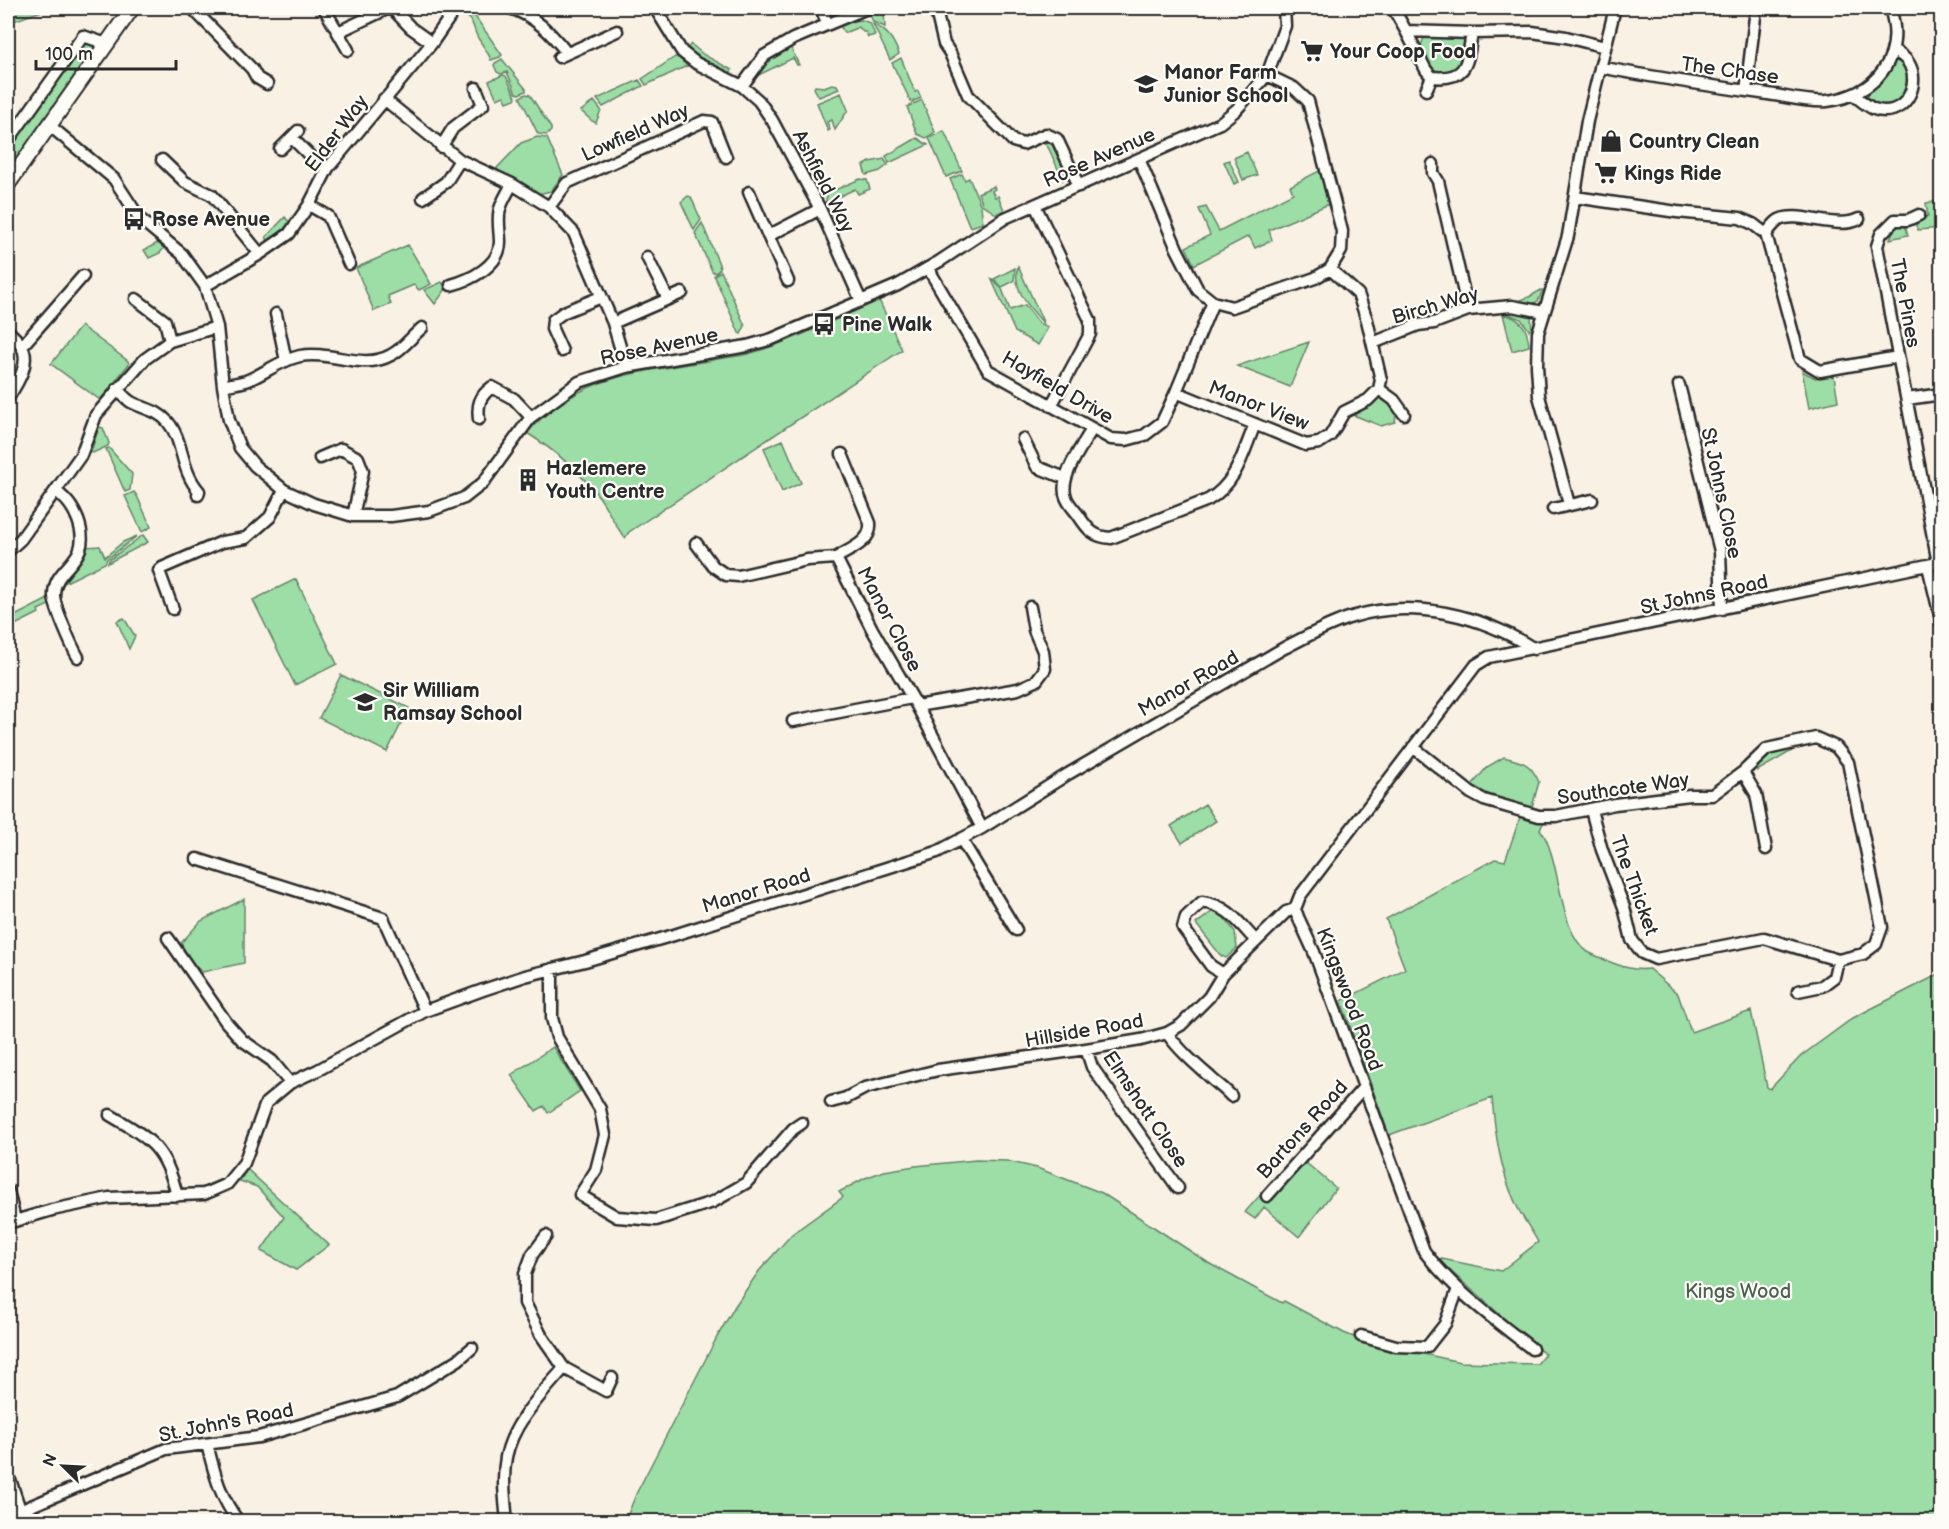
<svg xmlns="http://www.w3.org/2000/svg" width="1949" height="1529" font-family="'Balsamiq Sans',sans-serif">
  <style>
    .green { fill: #9ddda6; stroke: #648468; stroke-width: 1.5 }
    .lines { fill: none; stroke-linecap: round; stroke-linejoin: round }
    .minor-casing { stroke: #2b2b2b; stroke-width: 15 }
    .secondary-casing { stroke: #2b2b2b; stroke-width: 18 }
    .primary-casing { stroke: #2b2b2b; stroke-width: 21 }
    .minor { stroke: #fdfcf7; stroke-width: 10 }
    .secondary { stroke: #fdfcf7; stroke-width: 14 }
    .primary { stroke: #fdfcf7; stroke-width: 16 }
    .labels { text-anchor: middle; stroke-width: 4.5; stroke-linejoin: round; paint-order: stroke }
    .poi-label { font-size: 20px; font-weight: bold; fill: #2b2b2b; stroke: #fdfcf7; text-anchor: start }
    .street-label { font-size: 20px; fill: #2b2b2b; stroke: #fdfcf7 }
    .park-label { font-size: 20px; fill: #4d6050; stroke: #fdfcf7 }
  </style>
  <rect width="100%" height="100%" fill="#faf1e5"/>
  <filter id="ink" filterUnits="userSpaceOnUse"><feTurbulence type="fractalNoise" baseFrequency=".0167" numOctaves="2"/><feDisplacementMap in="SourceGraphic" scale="12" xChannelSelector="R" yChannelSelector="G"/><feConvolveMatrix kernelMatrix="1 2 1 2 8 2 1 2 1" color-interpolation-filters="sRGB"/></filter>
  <g filter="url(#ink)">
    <path class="green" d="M8,8H50L8,23Z
      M464,8H472L474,15L502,55L500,57L491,60C488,52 483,46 478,38C472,27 475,21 463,13Z
      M880,8L884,14L885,27L873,22L870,15Z
      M862,20L870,23L875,35L868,37L866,32H863L859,27L844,33L840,25L852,21Z
      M873,24C888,31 893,39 899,54L890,60Z
      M1424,37H1462L1467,44L1463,65L1456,71L1440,74L1429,69L1420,49Z
      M81,42H94L95,49L8,172V145Z
      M691,44L704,55L732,70L729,74L711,68L686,50Z
      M788,47L791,48L799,65H797L793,58L757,76L756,71L760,64Z
      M675,57L679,58L687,66L646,85L642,79Z
      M901,58L915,92L918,91L921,98L911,102L892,63Z
      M502,59L526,89V91L519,94L516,93L507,72L501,74L497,72L494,65L495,63Z
      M1896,59H1901L1911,78L1902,100C1889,107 1881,108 1868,100V92Z
      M503,75L506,76L516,97L515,99L507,102L504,96L497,99L489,81Z
      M639,80L643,86L603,107L597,99Z
      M832,84L837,85L839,89L819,97L814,88L815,86L824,87Z
      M841,93L848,110L835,130L832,120L827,122L830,130L828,131L817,103Z
      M526,94L530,95L551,128V131L547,135L538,134L520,97Z
      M922,100L935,132L926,138L917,134L907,107Z
      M594,101L601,110L596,123L592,121L581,111Z
      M944,131L962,171L946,177L929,138Z
      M537,137L547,138L563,175L551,191L538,194L519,181L498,171L497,168L521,143Z
      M917,138L928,145L889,163L886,156Z
      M1043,141C1058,142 1062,162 1067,173L1063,180L1049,149Z
      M1247,152L1257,175L1243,180L1234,158Z
      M884,159L888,165L880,171L866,175L863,166L870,162Z
      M1229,160L1239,182L1234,184L1224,162Z
      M1321,170L1329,204L1269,230L1272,240L1255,248L1249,236L1194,265L1186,247L1210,235L1199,209L1206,207L1219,231L1293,193L1290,186Z
      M962,174L965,180L969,178L981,206L983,223L970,227L950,179Z
      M860,179L867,180L870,189L858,194L855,189L825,203L828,193Z
      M994,186L995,189L992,191L995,197L998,196L1004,210L996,214L983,205L978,193Z
      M688,196L691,197L701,220L694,230L681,202Z
      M1941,200V228L1918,230L1916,226L1918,220L1928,216L1926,203Z
      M285,217L290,223L269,242L266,237Z
      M702,223L719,264L720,269L715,273L712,271L695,233Z
      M1896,224L1905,225L1908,235L1890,239Z
      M158,243L164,248L160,253L149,258L144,250Z
      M408,245L431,284L419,290L414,285L388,296L391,304L374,311L356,268Z
      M1018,266L1044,324C1030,308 1011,289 1018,266Z
      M1015,268L1014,281L1002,287L994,279Z
      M721,271L745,326L741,334L739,333L714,275Z
      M991,278L1002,289L1010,310L1025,305L1039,323L1048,327L1038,345L1015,332Z
      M442,282L446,289L435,304L424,290Z
      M1541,290H1543L1538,301L1528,306L1521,304L1520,300L1529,297Z
      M879,300L902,350L629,532L625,538C615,526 609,511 600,498C580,472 554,450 527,433C579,375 636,373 708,361C721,358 735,357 748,354C794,341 836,319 879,300Z
      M1514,311L1531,317L1532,329L1529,330L1521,319L1504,312Z
      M1503,314C1521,318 1528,328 1529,346L1512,351Z
      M81,326L128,361L129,364L100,400L51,364Z
      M1309,342L1290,387L1237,366Z
      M1802,371L1815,378L1834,376L1838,401L1809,408Z
      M1380,397L1387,402L1396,414L1395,422L1381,426L1351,414Z
      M99,427L103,428L109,443L108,446L93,453L91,452Z
      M783,440L801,483L782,492L764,448Z
      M109,448L132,474L130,490L125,492L106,449Z
      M134,492L137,496L151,527L142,532L125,496Z
      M143,535L148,542L108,563L109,560Z
      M137,536L107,559L105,563L64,583L77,566L86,547L100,546L105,557L123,542Z
      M296,579L337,664L295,685L253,600Z
      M50,598L53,603L38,610L39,613L13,626L9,621V619Z
      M124,618L135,636L129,649L117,621Z
      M341,675L409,708L387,752L319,718Z
      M1804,744L1757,771C1762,748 1784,748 1804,744Z
      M1504,757C1524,763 1530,762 1539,782L1532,807L1491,796L1472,785L1487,767Z
      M1205,804L1216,821L1182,843L1171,826Z
      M1520,817L1544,822L1540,829C1562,858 1557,932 1588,952C1593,955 1600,957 1605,960C1620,966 1633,971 1649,969L1678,994L1691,1032L1751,1011L1767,1087L1770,1089L1801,1056L1853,1018L1941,973V1521L817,1522L813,1516H808L805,1522H625L636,1494L717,1337L735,1306L759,1271L792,1234L843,1197L839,1192L865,1178L884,1171L915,1166L976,1160L1007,1161L1037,1168L1102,1193L1210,1264L1282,1303L1284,1301L1344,1333L1361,1340L1460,1362L1537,1364L1545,1354L1456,1276L1437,1258L1501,1271L1538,1242C1531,1229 1521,1216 1515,1202C1500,1169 1495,1133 1492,1098L1389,1135L1341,1001L1405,969L1386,919L1495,859L1505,861Z
      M244,899V963L203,972L192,964L181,943L201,921Z
      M1217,908L1235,932L1237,948L1226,958L1221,956L1196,924Z
      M553,1047L580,1091L548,1113L544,1106L536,1111L511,1075Z
      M1305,1162L1336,1188L1299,1237L1264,1207L1255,1219L1245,1212L1280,1173L1290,1178Z
      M247,1169L329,1245L296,1270L261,1251L284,1217L257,1187L240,1181Z"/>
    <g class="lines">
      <g class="minor-casing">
        <path id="minor" d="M192,8L252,69L257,78L267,84
          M324,8L348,50
          M392,8L411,28L432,43
          M510,8C535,16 551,33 567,53
          M655,8L682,52L696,63L742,86L759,101L772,120L820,209L861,301
          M821,8L827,23
          M1393,8L1406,31L1472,33L1532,32L1566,37L1605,47
          M937,15L944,44L950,53L968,95L1013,141L1023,144L1046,134L1057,139L1079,186
          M1406,31L1426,70L1432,77C1469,81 1467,61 1472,33
          M338,32L389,8
          M559,57L617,31
          M1600,67C1656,78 1711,86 1768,94C1784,96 1810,103 1827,101C1876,95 1906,57 1890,8
          M742,86L764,56L793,39L867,8
          M1426,90L1432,77
          M1746,91L1755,17
          M1854,95C1860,100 1867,106 1874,109C1903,120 1923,85 1908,62C1905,57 1898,54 1894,50
          M384,99L460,160L512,184L549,207L574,233L613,323L626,367
          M49,125L114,179L140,219L182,254L205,286L217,327L223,386L229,420L240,448L255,466L284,490L314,504L353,516H391L429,511L464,498L483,483L531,417L579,382L626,367L747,346L772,339L898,285L940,261L1005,218L1220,123L1236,110L1267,75L1285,26L1284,8
          M292,138L310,156L328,168
          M8,141L83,36L107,44
          M441,147L453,128L483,105L476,88
          M280,149L298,131
          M1139,159L1177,249L1198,290L1213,302L1232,307L1315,278L1330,269L1341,251L1342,231L1308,101L1294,88L1267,75
          M162,160L185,182L212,195L260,254
          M1433,164V173L1438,181L1468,310
          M749,192L788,281
          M1575,197L1677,212L1740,218L1753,224L1766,234L1800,359L1820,371L1898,357
          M423,198L446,182L460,160
          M309,205L328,216L349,264
          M1035,205L1090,320V334L1051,406
          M549,207L567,183L704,121L712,122L726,157
          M1919,215L1908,220H1895L1881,234L1877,246L1938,563
          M1766,234C1770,229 1774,223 1779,220C1799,210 1836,231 1859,219
          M768,236L820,209
          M647,257L668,299
          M928,268L988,370L1111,439L1126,440L1145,435L1162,422L1176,392L1213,302
          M1330,269L1358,294L1367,320L1381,380L1379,389L1394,400L1404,414
          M451,285C470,280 500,266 500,242C500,232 497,219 500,209C502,201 508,192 512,184
          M205,286L260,254L289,234L309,205L328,168L432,43L456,8
          M136,299L165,321L170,341
          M276,314L286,361
          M613,323L682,293
          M8,331C12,335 18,340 21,345C32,362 17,384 8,398
          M1373,343L1418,325L1434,323L1468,310L1512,306L1544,312
          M22,346L83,276
          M562,351L552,329L553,320L564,312L601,297
          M1679,385L1720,551L1722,609
          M223,386C230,384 239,383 246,381C264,374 280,360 300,356C330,350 363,371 391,355C404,348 411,337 422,328
          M117,389C121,393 126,399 131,402C144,409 158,410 168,422C184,441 180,470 199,491L198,495
          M1176,392L1306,445L1319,443L1330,436L1344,412L1368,400L1379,389
          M1907,399L1942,394
          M479,419C477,404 480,396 492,387L514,399L531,417
          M1092,429C1083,445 1058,478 1066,497C1068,504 1075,510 1079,516C1088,530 1094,537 1111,538L1208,500C1237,483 1243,453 1255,424
          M1023,439L1037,467L1065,478
          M320,458L341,449L358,458L363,471L353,516
          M56,491C67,500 73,507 78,520C94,564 53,564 54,596C55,608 71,645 78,657
          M1569,504L1539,396L1537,366L1538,333L1568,236L1587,121L1615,8
          M1553,509L1592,500
          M696,543L713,566L726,575L738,576L807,560L836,558L872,629L917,706L982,828
          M8,551L21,539L81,455L96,415L145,359L170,341L217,327
          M836,558C850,549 872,542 870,523L842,454
          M1928,566L1942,624
          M173,609L159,571L162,568L222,542L246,538L270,517L284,490
          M917,706L1018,689L1036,681L1045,669L1043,651L1034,630L1030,607
          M793,721L912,698
          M1413,747L1471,793L1484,800L1539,816H1556L1615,804L1690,795H1712L1743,772L1767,749L1816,738L1836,747L1848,762L1882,927L1876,944L1863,954L1838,960L1764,938L1656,959L1642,953L1632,940L1624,907L1602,850L1591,810
          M1743,772L1756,794L1766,849
          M961,839L1016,930
          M197,859L383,918L425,1011
          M168,938L226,1022L242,1040L272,1061L290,1083
          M552,969V1018L557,1037L600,1109L605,1135L596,1170L580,1195L617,1217L656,1220L713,1202L746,1183L793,1129L802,1123
          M1223,974L1211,966L1183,928L1186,917L1202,902C1228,905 1239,923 1256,941
          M1798,991L1822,986L1834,977L1838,960
          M1167,1033C1179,1050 1194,1063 1210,1077C1217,1084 1224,1088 1231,1096
          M1086,1049L1092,1067L1178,1188
          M831,1102L846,1098L865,1088L938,1070L1086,1049L1141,1040L1167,1033L1181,1025L1209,997L1223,974L1286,912L1295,909
          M110,1115C151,1139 166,1148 177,1196
          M8,1191L15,1220
          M1267,1196L1364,1087
          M8,1223L52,1210L109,1198L204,1194L227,1184L244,1163L266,1103L290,1083L318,1070L425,1011L483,990L525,976L585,961L674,935L937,852L982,828L1068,774L1284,648C1306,637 1328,624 1352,617C1412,598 1482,615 1534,649
          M546,1236L532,1255L525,1274V1303L541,1335L564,1368L606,1391L612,1378
          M1361,1336L1396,1346L1427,1347L1445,1324L1458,1289
          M1532,1349C1494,1319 1453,1290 1424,1251L1364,1087L1314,952L1298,917L1295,909L1300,896L1476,665L1489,657L1942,562
          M207,1444C214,1472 220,1498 239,1522
          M17,1512L166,1449L259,1437L397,1397L458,1360L472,1348
          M507,1522C505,1500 502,1478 506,1457C513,1422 542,1394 564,1368"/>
      </g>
      <g class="secondary-casing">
        <path id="secondary" d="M8,184L132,8"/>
      </g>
      <g class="primary-casing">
        <path id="primary" d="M8,1483L21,1522"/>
      </g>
      <use href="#minor" class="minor"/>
      <use href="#secondary" class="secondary"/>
      <use href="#primary" class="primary"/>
    </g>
  </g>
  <defs>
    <g id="supermarket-bare" transform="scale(1.8)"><path d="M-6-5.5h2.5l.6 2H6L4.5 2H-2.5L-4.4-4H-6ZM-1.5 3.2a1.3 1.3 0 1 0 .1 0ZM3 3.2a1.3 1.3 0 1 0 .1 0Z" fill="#2b2b2b" stroke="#fdfcf7" stroke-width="2.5" paint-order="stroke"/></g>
    <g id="school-bare" transform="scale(1.8)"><path d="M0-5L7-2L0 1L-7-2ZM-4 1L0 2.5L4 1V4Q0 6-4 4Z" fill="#2b2b2b" stroke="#fdfcf7" stroke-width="2.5" paint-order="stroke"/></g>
    <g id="shop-bare" transform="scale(1.8)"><path d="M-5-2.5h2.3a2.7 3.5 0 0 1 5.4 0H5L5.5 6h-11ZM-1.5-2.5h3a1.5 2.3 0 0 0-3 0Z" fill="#2b2b2b" stroke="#fdfcf7" stroke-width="2.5" paint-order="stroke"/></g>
    <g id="bus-bare" transform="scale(1.8)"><path d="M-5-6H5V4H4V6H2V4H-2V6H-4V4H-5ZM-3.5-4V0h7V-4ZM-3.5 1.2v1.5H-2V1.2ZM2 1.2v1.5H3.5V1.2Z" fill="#2b2b2b" stroke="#fdfcf7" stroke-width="2.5" paint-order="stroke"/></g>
    <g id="building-bare" transform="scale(1.8)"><path d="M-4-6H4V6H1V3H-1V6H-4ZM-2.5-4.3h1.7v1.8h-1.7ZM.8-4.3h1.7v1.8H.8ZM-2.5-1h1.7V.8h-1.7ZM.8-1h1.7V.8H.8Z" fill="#2b2b2b" stroke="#fdfcf7" stroke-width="2.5" paint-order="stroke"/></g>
  </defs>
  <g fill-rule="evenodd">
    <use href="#supermarket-bare" x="1312" y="51"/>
    <use href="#school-bare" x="1146" y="84"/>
    <use href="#shop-bare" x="1611" y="141"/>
    <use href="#supermarket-bare" x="1606" y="173"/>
    <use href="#bus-bare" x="134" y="219"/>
    <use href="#bus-bare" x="824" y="324"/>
    <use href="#building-bare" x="528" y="480"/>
    <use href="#school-bare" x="365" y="702"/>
  </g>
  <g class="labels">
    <g class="poi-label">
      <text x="1330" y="58">Your Coop Food</text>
      <text x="1164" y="79">Manor Farm<tspan x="1164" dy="23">Junior School</tspan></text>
      <text x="1629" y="148">Country Clean</text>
      <text x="1624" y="180">Kings Ride</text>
      <text x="152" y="226">Rose Avenue</text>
      <text x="842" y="331">Pine Walk</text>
      <text x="546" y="475">Hazlemere<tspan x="546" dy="23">Youth Centre</tspan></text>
      <text x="383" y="697">Sir William<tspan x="383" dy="23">Ramsay School</tspan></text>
    </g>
    <g class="street-label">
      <text transform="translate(1730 70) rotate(8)" y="7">The Chase</text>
      <text transform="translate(635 132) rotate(-24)" y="7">Lowfield Way</text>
      <text transform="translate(336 133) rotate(-53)" y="7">Elder Way</text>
      <text transform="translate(1099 157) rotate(-24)" y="7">Rose Avenue</text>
      <text transform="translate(824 181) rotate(63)" y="7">Ashfield Way</text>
      <text transform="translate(1906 303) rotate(79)" y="7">The Pines</text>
      <text transform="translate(1435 305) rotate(-16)" y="7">Birch Way</text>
      <text transform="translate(659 346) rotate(-12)" y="7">Rose Avenue</text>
      <text transform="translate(1058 387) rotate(30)" y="7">Hayfield Drive</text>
      <text transform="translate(1259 405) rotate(21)" y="7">Manor View</text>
      <text transform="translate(1722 493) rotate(78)" y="7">St Johns Close</text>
      <text transform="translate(1704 594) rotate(-12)" y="7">St Johns Road</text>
      <text transform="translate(890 619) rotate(62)" y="7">Manor Close</text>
      <text transform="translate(1188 683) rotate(-30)" y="7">Manor Road</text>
      <text transform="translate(1623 788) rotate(-8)" y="7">Southcote Way</text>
      <text transform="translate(1635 885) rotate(70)" y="7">The Thicket</text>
      <text transform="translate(756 890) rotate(-17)" y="7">Manor Road</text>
      <text transform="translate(1350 999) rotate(69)" y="7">Kingswood Road</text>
      <text transform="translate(1084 1030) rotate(-10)" y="7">Hillside Road</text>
      <text transform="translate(1146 1109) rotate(56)" y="7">Elmshott Close</text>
      <text transform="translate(1302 1129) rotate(-48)" y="7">Bartons Road</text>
      <text transform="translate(226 1422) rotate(-11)" y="7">St. John's Road</text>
    </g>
    <g class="park-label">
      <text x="1738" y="1298">Kings Wood</text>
    </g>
  </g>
  <rect width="1949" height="1529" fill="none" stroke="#fdfcf7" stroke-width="30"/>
  <rect x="15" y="15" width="1919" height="1499" fill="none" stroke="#2b2b2b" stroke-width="2" filter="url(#ink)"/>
  <g transform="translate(63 1466) rotate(294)" stroke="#fdfcf7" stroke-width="4.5" paint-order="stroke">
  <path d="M0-4.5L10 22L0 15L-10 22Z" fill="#2b2b2b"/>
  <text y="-9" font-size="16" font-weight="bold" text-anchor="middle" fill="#2b2b2b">N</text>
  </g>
  <path d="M36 60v9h140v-9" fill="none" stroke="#2b2b2b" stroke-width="3"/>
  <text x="45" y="60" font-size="18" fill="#2b2b2b" stroke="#fdfcf7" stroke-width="4.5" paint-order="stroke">100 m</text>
</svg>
